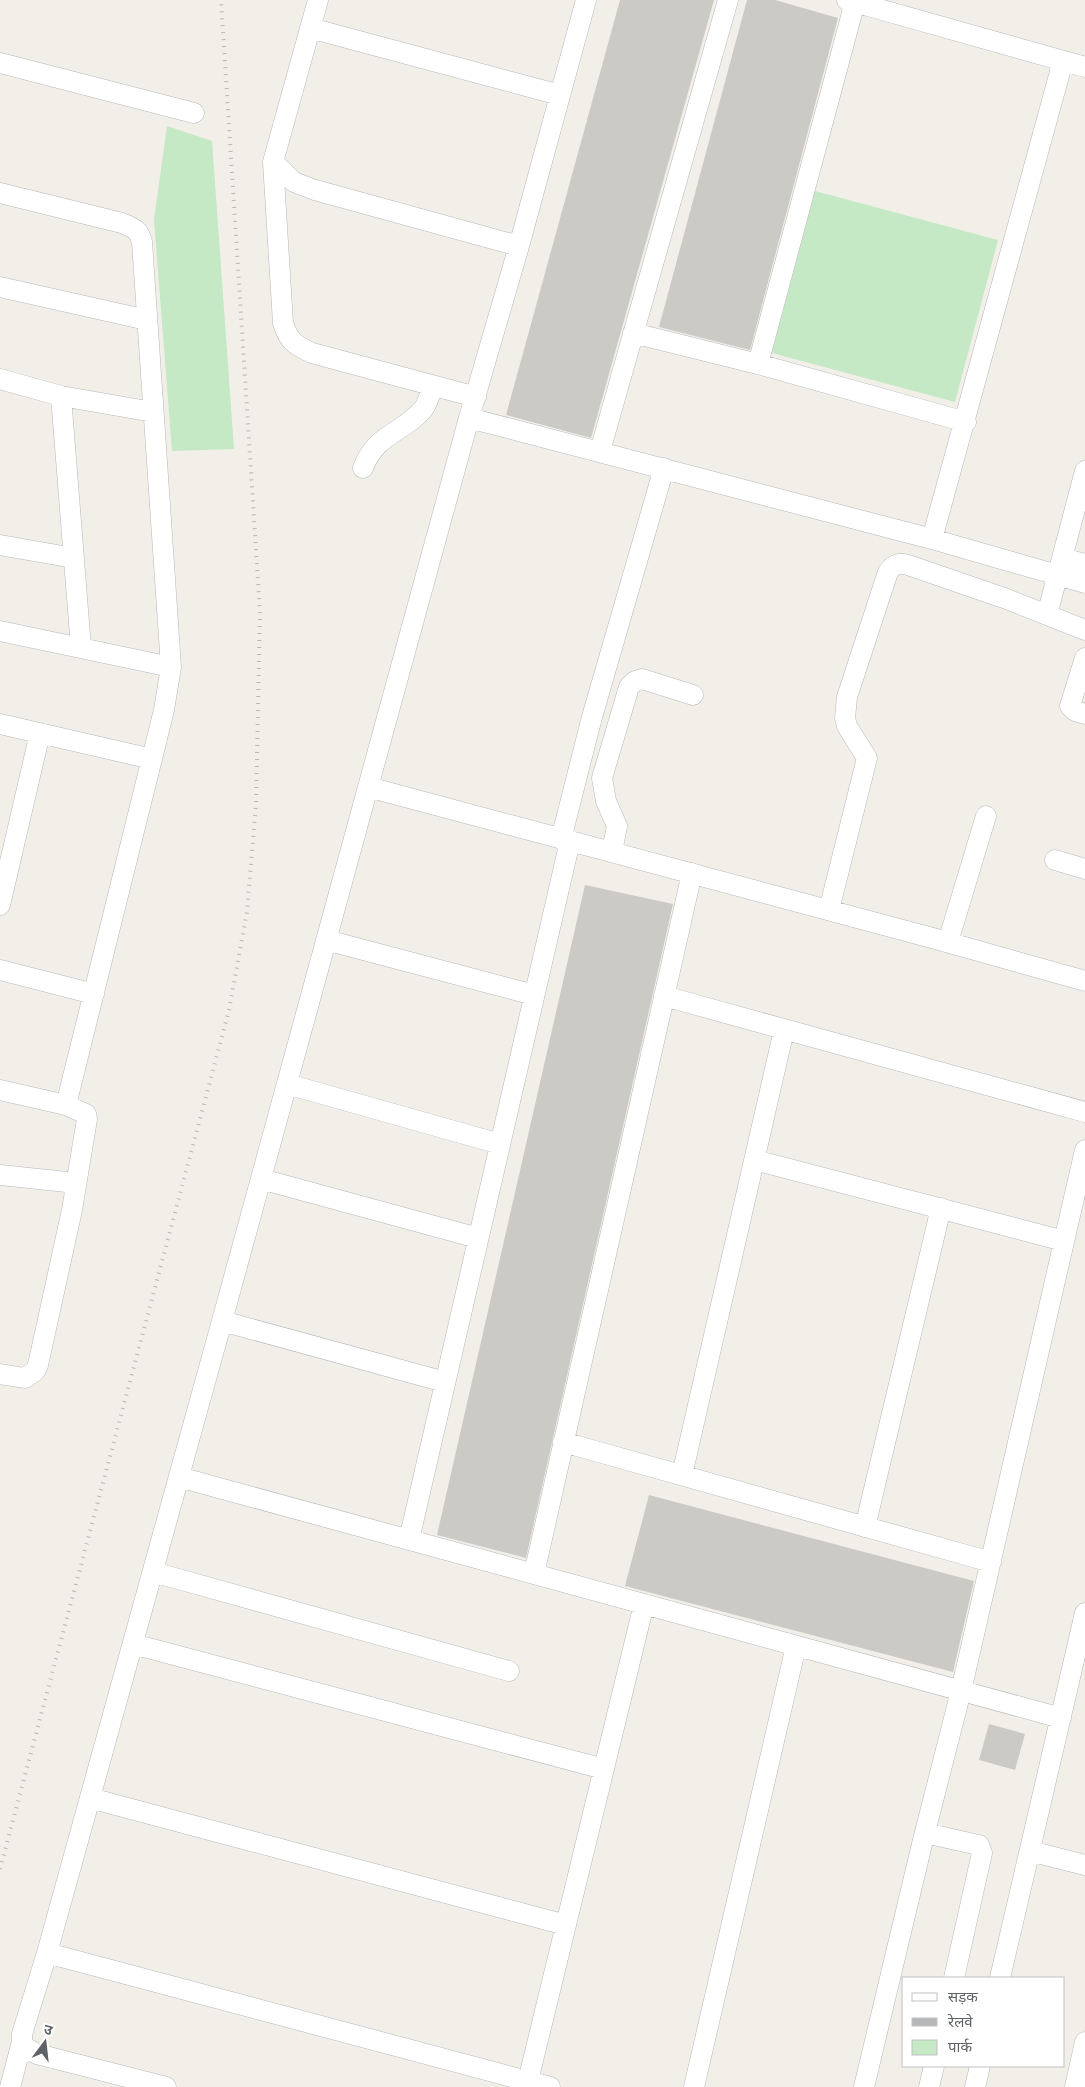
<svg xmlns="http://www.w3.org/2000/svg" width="1085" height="2087" font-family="Ubuntu,'Noto Sans Devanagari',sans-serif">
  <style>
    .green { fill: #c5e8c5 }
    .building { fill: #cccac5 }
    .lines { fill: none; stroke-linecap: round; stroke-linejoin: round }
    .minor-casing { stroke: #b5b8bc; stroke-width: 21 }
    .minor { stroke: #fff; stroke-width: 20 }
    .rail { stroke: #b6b7b8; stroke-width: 4; stroke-dasharray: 1 6; stroke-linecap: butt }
  </style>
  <rect width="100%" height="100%" fill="#f1efe8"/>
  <path class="green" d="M167,126L212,141L234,449L172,451L154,220Z
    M815,191L998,240L955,402L772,353Z"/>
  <path class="building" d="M620,0H714L591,438L506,415Z
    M747,0H775L838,18L750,350L659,327Z
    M585,885L673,904L526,1558L437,1535Z
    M649,1495L974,1581L953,1672L625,1586Z
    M989,1724L1025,1734L1015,1770L979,1760Z"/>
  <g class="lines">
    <g class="minor-casing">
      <path id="minor" d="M318,0L273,162L283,323C289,342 295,345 312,353L476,397
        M847,0L1085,67
        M310,28L560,95
        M0,63L194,113
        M273,162L294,182L315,190L519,246
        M0,193L122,223C133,228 139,229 142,242L171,667L164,710L66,1105
        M0,287L147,320
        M633,333L758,364L966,422
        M758,364L855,2
        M0,379L61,396L153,412
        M61,396L81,648
        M469,418L932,539L1085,583
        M600,451L728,0
        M363,468C376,433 404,433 424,408C428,402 430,393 433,386
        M932,539L1063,61
        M0,545L74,558
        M1062,558L1085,564
        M1047,615L1085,471
        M0,631L171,667
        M1085,658L1070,706L1075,711L1085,714
        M0,724L152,759
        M368,787L936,939L1085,981
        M561,839L592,717L664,468
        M612,852L617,826L606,801L602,778L629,687L635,681L642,679L693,695
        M1055,860L1085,869
        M0,905L40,733
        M829,910L867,758L847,726L845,718L847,697L888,572C893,565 899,562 908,565L1004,598L1085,630
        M326,940L534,995
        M948,942L986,816
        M0,970L94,994
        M664,996L1085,1112
        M287,1084L500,1144
        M0,1090L66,1105L86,1114L87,1119L72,1210L38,1365L35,1371L25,1378L0,1374
        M755,1160L1064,1241
        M0,1175L76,1183
        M261,1179L478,1238
        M222,1321L445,1382
        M563,1442L991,1562
        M682,1475L784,1030
        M179,1477L1061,1718
        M865,1527L941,1208
        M409,1540L570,841
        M153,1572L509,1671
        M534,1574L692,873
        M133,1644L604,1769
        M90,1798L566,1925
        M925,1833L974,1844L979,1845L982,1853L954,1978
        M1030,1851L1085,1865
        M47,1953L550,2087
        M1000,1978L1085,1613
        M22,2042L26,2048L37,2054L166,2087
        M528,2081L644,1604
        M10,2087L22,2042V2034L47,1953L222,1321L469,418L519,246L586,0
        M694,2087L796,1646
        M864,2087L923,1840L961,1691L1085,1150
        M929,2087L934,2066
        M975,2087L980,2066
        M1075,2087L1085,2042"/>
    </g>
    <use href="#minor" class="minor"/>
    <path class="rail" d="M0,1869L229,1010L247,912L256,804L260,613L221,0"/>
  </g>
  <rect x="902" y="1977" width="162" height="90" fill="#ffffff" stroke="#bfc1c3"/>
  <rect x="912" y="1993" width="25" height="8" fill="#ffffff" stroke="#bfc1c3"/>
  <text x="948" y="2002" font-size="15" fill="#5f6368">सड़क</text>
  <rect x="912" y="2018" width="25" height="8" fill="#b6b7b8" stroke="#bfc1c3"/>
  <text x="948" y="2027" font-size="15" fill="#5f6368">रेलवे</text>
  <rect x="912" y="2040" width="25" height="15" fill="#c5e8c5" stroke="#bfc1c3"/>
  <text x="948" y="2052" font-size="15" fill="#5f6368">पार्क</text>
  <g transform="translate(45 2042) rotate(15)" stroke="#ffffff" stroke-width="4" paint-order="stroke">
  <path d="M0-4L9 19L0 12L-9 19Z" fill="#5f6368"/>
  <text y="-8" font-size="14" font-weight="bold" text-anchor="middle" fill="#5f6368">उ</text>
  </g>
</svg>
